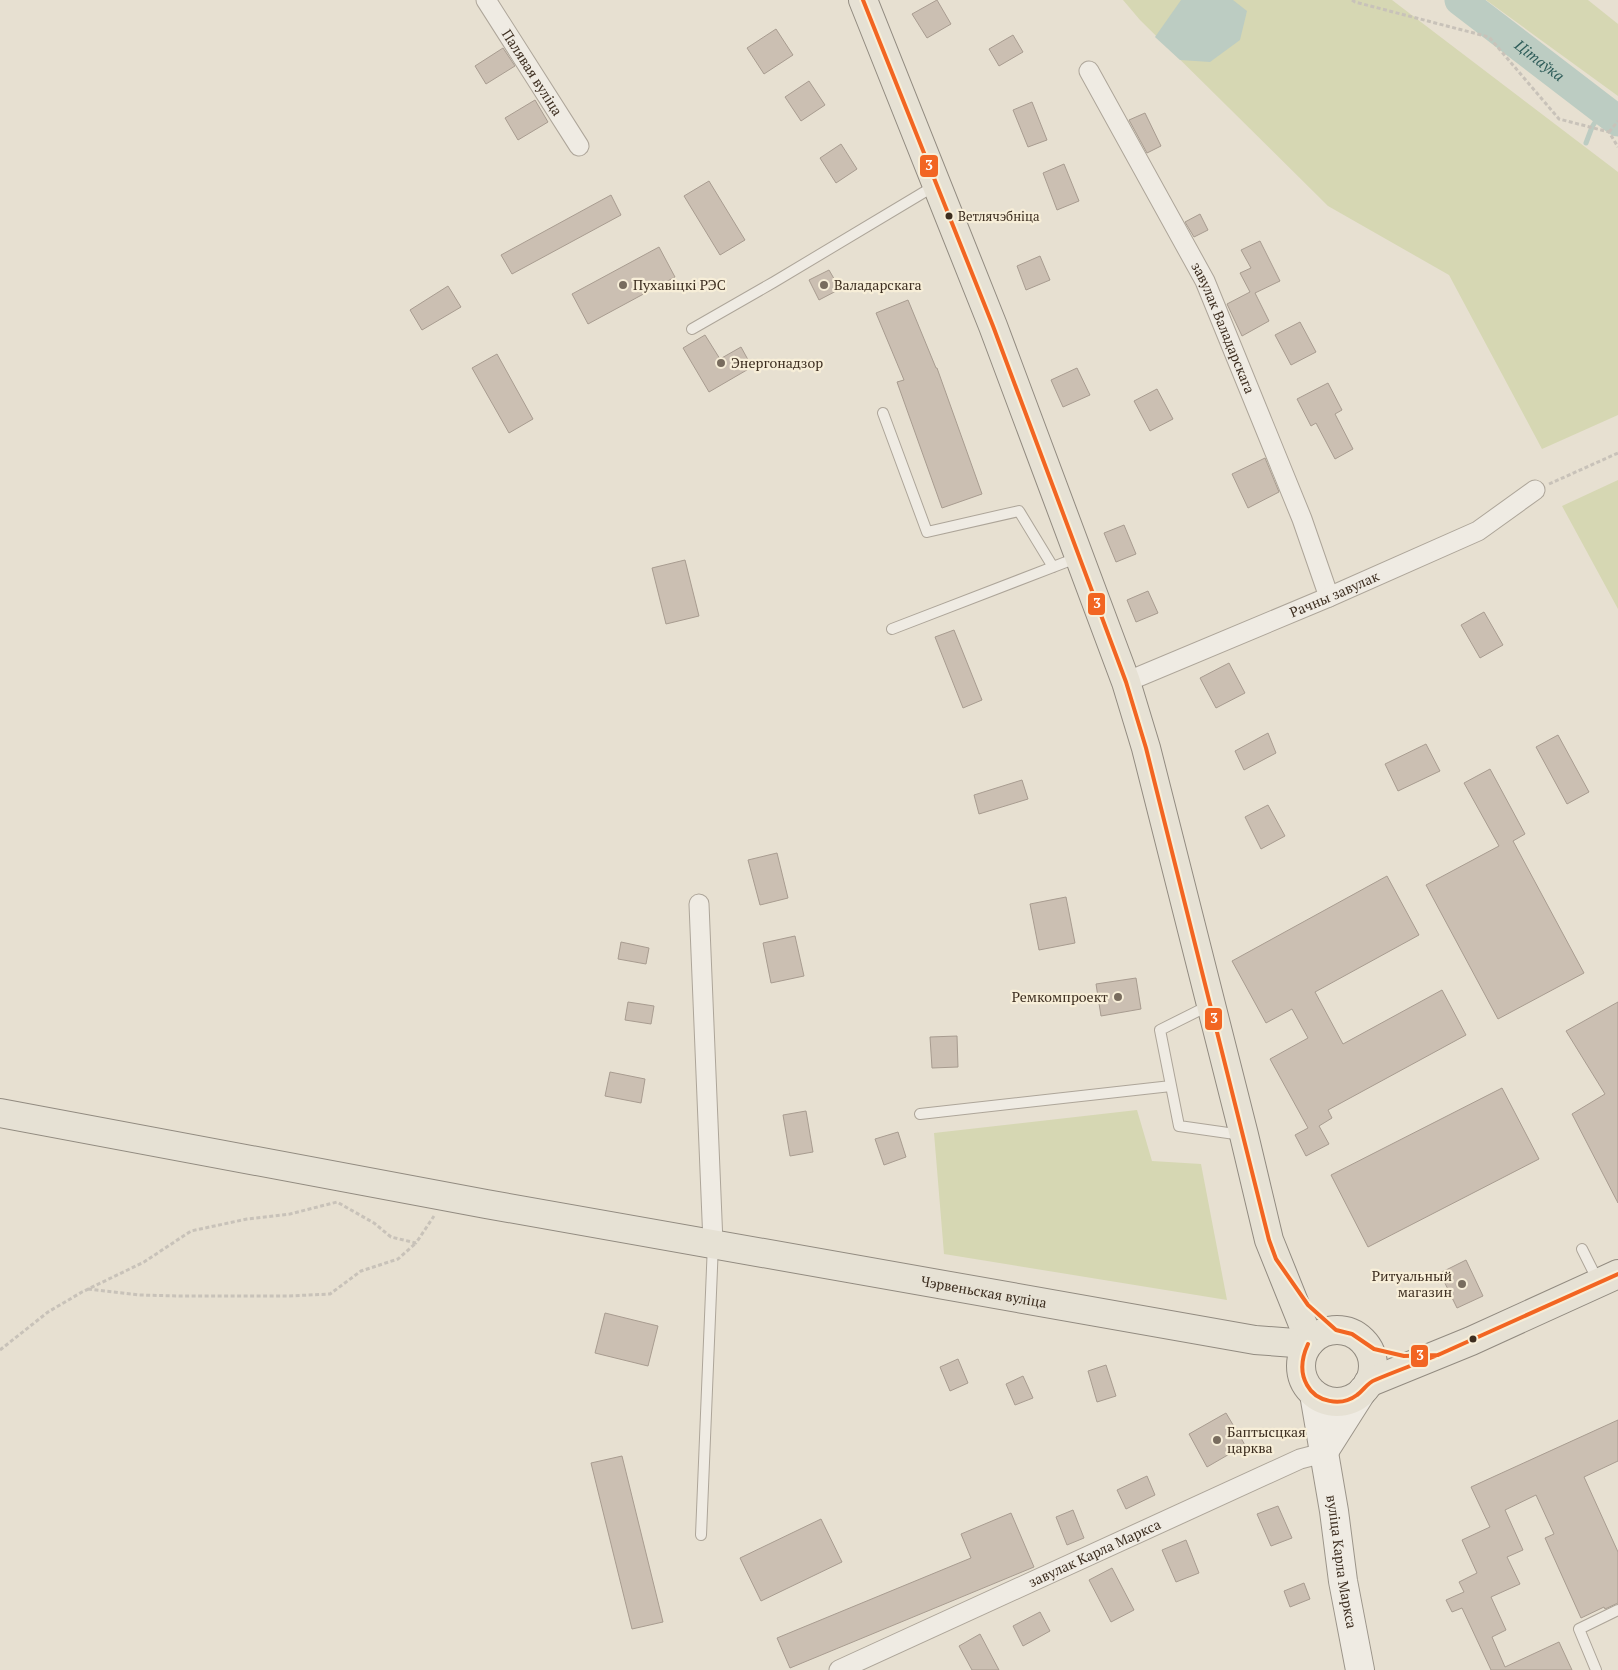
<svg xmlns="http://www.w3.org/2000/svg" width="1618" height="1670" font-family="'PT Serif',serif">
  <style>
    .green { fill: #d6d7b3 }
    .water { fill: #bcccc2 }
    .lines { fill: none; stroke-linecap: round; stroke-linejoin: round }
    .stream { stroke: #bcccc2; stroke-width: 5 }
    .river { stroke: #bcccc2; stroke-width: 31 }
    .building { fill: #cbbfb2; stroke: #a89c90 }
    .lane-casing { stroke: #ada599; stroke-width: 12 }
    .street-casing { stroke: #ada599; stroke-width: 21 }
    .secondary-casing { stroke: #9c958a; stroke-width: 30 }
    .primary-casing { stroke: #928b80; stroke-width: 30 }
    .path { stroke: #c8c2b9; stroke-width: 3; stroke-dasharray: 4 2.5; stroke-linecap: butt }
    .lane { stroke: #efebe3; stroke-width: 10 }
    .street { stroke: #efebe3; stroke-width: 19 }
    .secondary { stroke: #efebe3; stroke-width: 28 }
    .primary { stroke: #e6e1d4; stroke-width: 28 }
    .bus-1-casing { stroke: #f7eed8; stroke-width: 8 }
    .bus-1 { stroke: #f26522; stroke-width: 4 }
    .bus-dot { fill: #3d2e20; stroke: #f7eed8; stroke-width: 2 }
    .poi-dot { fill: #786c5e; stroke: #f7eed8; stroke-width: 2 }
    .labels { text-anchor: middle; stroke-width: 4.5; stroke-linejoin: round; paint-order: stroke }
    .bus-label { font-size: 13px; fill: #3d2e20; stroke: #f7eed8; text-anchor: start }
    .street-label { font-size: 14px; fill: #3d2e20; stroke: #f7eed8 }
    .poi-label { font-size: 14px; fill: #3d2e20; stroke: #f7eed8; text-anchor: start }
    .water-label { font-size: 15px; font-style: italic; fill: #2f5d5a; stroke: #f7eed8 }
    .line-badge { stroke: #f7eed8; stroke-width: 2 }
    .badge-label { font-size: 14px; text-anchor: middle; font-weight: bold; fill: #fff }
  </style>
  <rect width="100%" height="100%" fill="#e7e0d1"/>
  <path class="green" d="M1123,0H1392L1618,172V415L1542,449L1449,275L1328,206L1140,20Z
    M1486,0H1588L1618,24V96Z
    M1618,480V609L1562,506Z
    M1137,1110L1152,1161L1201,1164L1227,1300L944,1254L934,1133Z"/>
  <path class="water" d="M1181,0H1233L1247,11L1240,40L1210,62L1180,60L1155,37Z"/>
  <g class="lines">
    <path class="stream" d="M1586,143L1592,127L1603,110"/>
    <path class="river" id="s1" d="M1460,0L1618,121"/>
  </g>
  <path class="building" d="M937,0L951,24L927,38L912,14Z
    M776,29L793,55L764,74L747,48Z
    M1013,35L1023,52L999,66L989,49Z
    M503,48L515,66L486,84L475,66Z
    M809,81L825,105L801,121L785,97Z
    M535,100L548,122L518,140L505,118Z
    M1032,102L1047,140L1028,147L1013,110Z
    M1145,113L1161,146L1147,153L1129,120Z
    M841,144L857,169L836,183L820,158Z
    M1064,164L1079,201L1057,210L1043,173Z
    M709,181L745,240L720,255L684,196Z
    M611,195L621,215L512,274L501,255Z
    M1200,214L1208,230L1194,237L1185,222Z
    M1260,241L1280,281L1255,293L1269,321L1242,336L1227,304L1250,292L1240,273L1251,268L1241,250Z
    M659,247L675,277L588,324L572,294Z
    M1040,256L1050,280L1026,290L1017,266Z
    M829,270L840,289L819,300L809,280Z
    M448,286L461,307L422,330L410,310Z
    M908,300L936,368H937L982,494L942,508L897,382L904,380L876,313Z
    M1300,322L1316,352L1291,365L1275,335Z
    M705,335L720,359L741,347L752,367L709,392L683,348Z
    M497,354L533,419L509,433L472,368Z
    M1077,368L1090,395L1063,407L1051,380Z
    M1328,383L1342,410L1335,414L1353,449L1335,459L1316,423L1311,426L1297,399Z
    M1157,389L1173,419L1150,431L1134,401Z
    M1265,458L1279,492L1248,508L1232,474Z
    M1124,525L1136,554L1116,562L1104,533Z
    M685,560L699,616L666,624L652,568Z
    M1148,591L1158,613L1136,622L1127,600Z
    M1484,612L1503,645L1480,658L1461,625Z
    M954,630L982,700L963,708L935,637Z
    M1229,663L1245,693L1216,708L1200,678Z
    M1268,733L1276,753L1244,770L1235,751Z
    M1558,735L1589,792L1567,804L1536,747Z
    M1426,744L1440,771L1398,791L1385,764Z
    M1490,769L1525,834L1513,841L1584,973L1498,1019L1426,885L1499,846L1464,783Z
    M1022,780L1028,799L979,814L974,795Z
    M1268,805L1285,836L1261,849L1245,817Z
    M777,853L788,898L760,905L748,860Z
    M1387,876L1419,935L1315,992L1343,1044L1442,990L1466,1035L1328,1110L1332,1118L1319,1126L1329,1144L1306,1156L1295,1135L1308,1128L1270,1059L1308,1038L1292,1009L1266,1023L1232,961Z
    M1066,897L1075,943L1039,950L1030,904Z
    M795,936L804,976L771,983L763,943Z
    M621,942L649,948L646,964L618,959Z
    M1136,978L1141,1009L1101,1016L1096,984Z
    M628,1002L654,1006L651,1024L625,1020Z
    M1618,1002V1203L1572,1114L1605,1094L1566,1031Z
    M957,1036L958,1067L932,1068L930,1037Z
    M610,1072L645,1079L641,1103L605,1096Z
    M1502,1088L1539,1159L1368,1247L1331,1175Z
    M806,1111L813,1152L790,1156L783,1115Z
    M898,1132L906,1157L884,1165L875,1139Z
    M1466,1260L1483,1296L1457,1308L1440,1273Z
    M605,1313L658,1326L648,1366L595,1353Z
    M958,1359L968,1383L950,1391L940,1367Z
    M1106,1365L1116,1396L1097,1402L1088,1371Z
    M1023,1376L1033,1398L1015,1405L1006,1384Z
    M1226,1413L1245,1445L1207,1467L1189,1434Z
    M1618,1420V1461L1584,1477L1618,1552V1603L1605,1609L1604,1607L1581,1618L1545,1538L1554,1534L1536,1495L1505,1510L1523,1550L1507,1557L1520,1584L1491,1597L1506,1630L1492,1637L1505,1667L1559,1642L1572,1670H1491L1462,1608L1452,1612L1446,1600L1464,1592L1459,1582L1477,1573L1462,1540L1490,1527L1471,1487Z
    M622,1456L663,1622L632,1629L591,1463Z
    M1147,1476L1155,1495L1126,1509L1117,1490Z
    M1278,1506L1292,1538L1271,1546L1257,1514Z
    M1073,1510L1084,1538L1067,1545L1056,1517Z
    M1011,1513L1034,1567L790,1668L777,1638L971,1558L961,1534Z
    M821,1519L842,1562L761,1601L740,1558Z
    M1186,1540L1199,1573L1176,1582L1162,1550Z
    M1112,1568L1134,1610L1111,1622L1089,1580Z
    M1304,1583L1310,1599L1290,1607L1284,1591Z
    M1040,1612L1050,1631L1023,1646L1013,1626Z
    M980,1634L999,1670H972L959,1646Z"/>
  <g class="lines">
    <g class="lane-casing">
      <path id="lane" d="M692,329L774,282L936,185
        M883,413L927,532L1019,511L1053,567
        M892,629L1079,557
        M1210,1005L1160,1030L1179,1126L1242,1135
        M920,1114L1171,1086
        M1582,1249L1598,1281
        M701,1535L713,1244
        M1596,1670L1579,1629L1618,1610"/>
    </g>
    <g class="street-casing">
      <g id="street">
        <path id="s2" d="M486,0L579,146"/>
        <path id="s3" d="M1089,71L1205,281L1302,519L1329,597"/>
        <path id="s4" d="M1126,682L1329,597L1478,531L1535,490"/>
        <path d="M699,904L713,1243"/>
        <path id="s5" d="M839,1670L1300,1459L1323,1453"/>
      </g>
    </g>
    <g class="secondary-casing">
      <g id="secondary">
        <path id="s6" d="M1314,1394L1334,1511L1343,1581L1360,1670"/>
        <path d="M1323,1453L1363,1390"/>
      </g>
    </g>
    <g class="primary-casing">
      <g id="primary">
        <path d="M863,0L993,326L1126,682L1146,748L1244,1135L1269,1240L1310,1342"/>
        <path id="s7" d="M0,1113L486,1204L1255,1340L1308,1344"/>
        <circle cx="1337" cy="1366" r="36"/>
        <path d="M1368,1383L1471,1341L1618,1274"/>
      </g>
    </g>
    <path class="path" d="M1352,0L1355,2L1489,37L1559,119L1609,132L1618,147
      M1609,132L1618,121
      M1549,484L1618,453
      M88,1289L139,1295L181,1296H288L330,1294L361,1271L398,1259L416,1243
      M0,1350L48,1312L82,1292L144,1262L191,1231L247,1219L290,1214L337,1202L374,1223L391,1237L416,1243L434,1216"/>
    <use href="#lane" class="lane"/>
    <use href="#street" class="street"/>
    <use href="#secondary" class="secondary"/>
    <use href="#primary" class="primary"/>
    <g class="bus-1-casing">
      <path id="bus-1" d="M863,0L993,326L1126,682L1146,748L1269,1240L1276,1259L1308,1305L1336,1330L1352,1334L1374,1349L1404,1356L1438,1355L1618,1274
        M1308,1344C1302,1357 1299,1371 1307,1385C1316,1402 1341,1407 1357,1395C1364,1390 1367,1383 1375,1380C1396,1371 1419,1363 1440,1354"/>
    </g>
    <use href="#bus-1" class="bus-1"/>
  </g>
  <g class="bus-dot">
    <circle cx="949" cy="216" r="4.5"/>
    <circle cx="1473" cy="1339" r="4.5"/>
  </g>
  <g class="poi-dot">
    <circle cx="623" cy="285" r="5"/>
    <circle cx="824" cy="285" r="5"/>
    <circle cx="721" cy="363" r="5"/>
    <circle cx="1118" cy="997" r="5"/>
    <circle cx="1462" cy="1284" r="5"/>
    <circle cx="1217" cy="1440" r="5"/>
  </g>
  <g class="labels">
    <g class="bus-label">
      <text x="958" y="221">Ветлячэбніца</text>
    </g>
    <g class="street-label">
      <text dy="5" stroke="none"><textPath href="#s2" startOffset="86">Палявая вуліца</textPath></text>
      <text dy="5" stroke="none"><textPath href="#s3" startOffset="290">завулак Валадарскага</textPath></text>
      <text dy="5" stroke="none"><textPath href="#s4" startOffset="226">Рачны завулак</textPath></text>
      <text dy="5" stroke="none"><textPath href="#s7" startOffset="1000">Чэрвеньская вуліца</textPath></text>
      <text dy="5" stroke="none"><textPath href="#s5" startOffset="281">завулак Карла Маркса</textPath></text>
      <text dy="5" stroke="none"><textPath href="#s6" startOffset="170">вуліца Карла Маркса</textPath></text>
    </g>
    <g class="poi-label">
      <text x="633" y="290">Пухавіцкі РЭС</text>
      <text x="834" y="290">Валадарскага</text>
      <text x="731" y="368">Энергонадзор</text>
      <text x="1108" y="1002" text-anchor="end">Ремкомпроект</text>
      <text x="1452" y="1281" text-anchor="end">Ритуальный<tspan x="1452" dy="16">магазин</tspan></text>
      <text x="1227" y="1437">Баптысцкая<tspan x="1227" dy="16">царква</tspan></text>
    </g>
    <g class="water-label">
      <text dy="5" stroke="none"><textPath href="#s1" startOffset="100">Цітаўка</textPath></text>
    </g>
  </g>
  <g class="line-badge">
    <rect x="919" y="154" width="20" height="24" rx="5" fill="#f26522"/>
    <rect x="1087" y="592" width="19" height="24" rx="5" fill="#f26522"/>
    <rect x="1204" y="1007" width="19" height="24" rx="5" fill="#f26522"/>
    <rect x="1410" y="1344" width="19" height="24" rx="5" fill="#f26522"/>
  </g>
  <g class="badge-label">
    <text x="929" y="170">3</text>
    <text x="1097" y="608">3</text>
    <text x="1214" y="1023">3</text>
    <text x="1420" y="1360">3</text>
  </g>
</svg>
